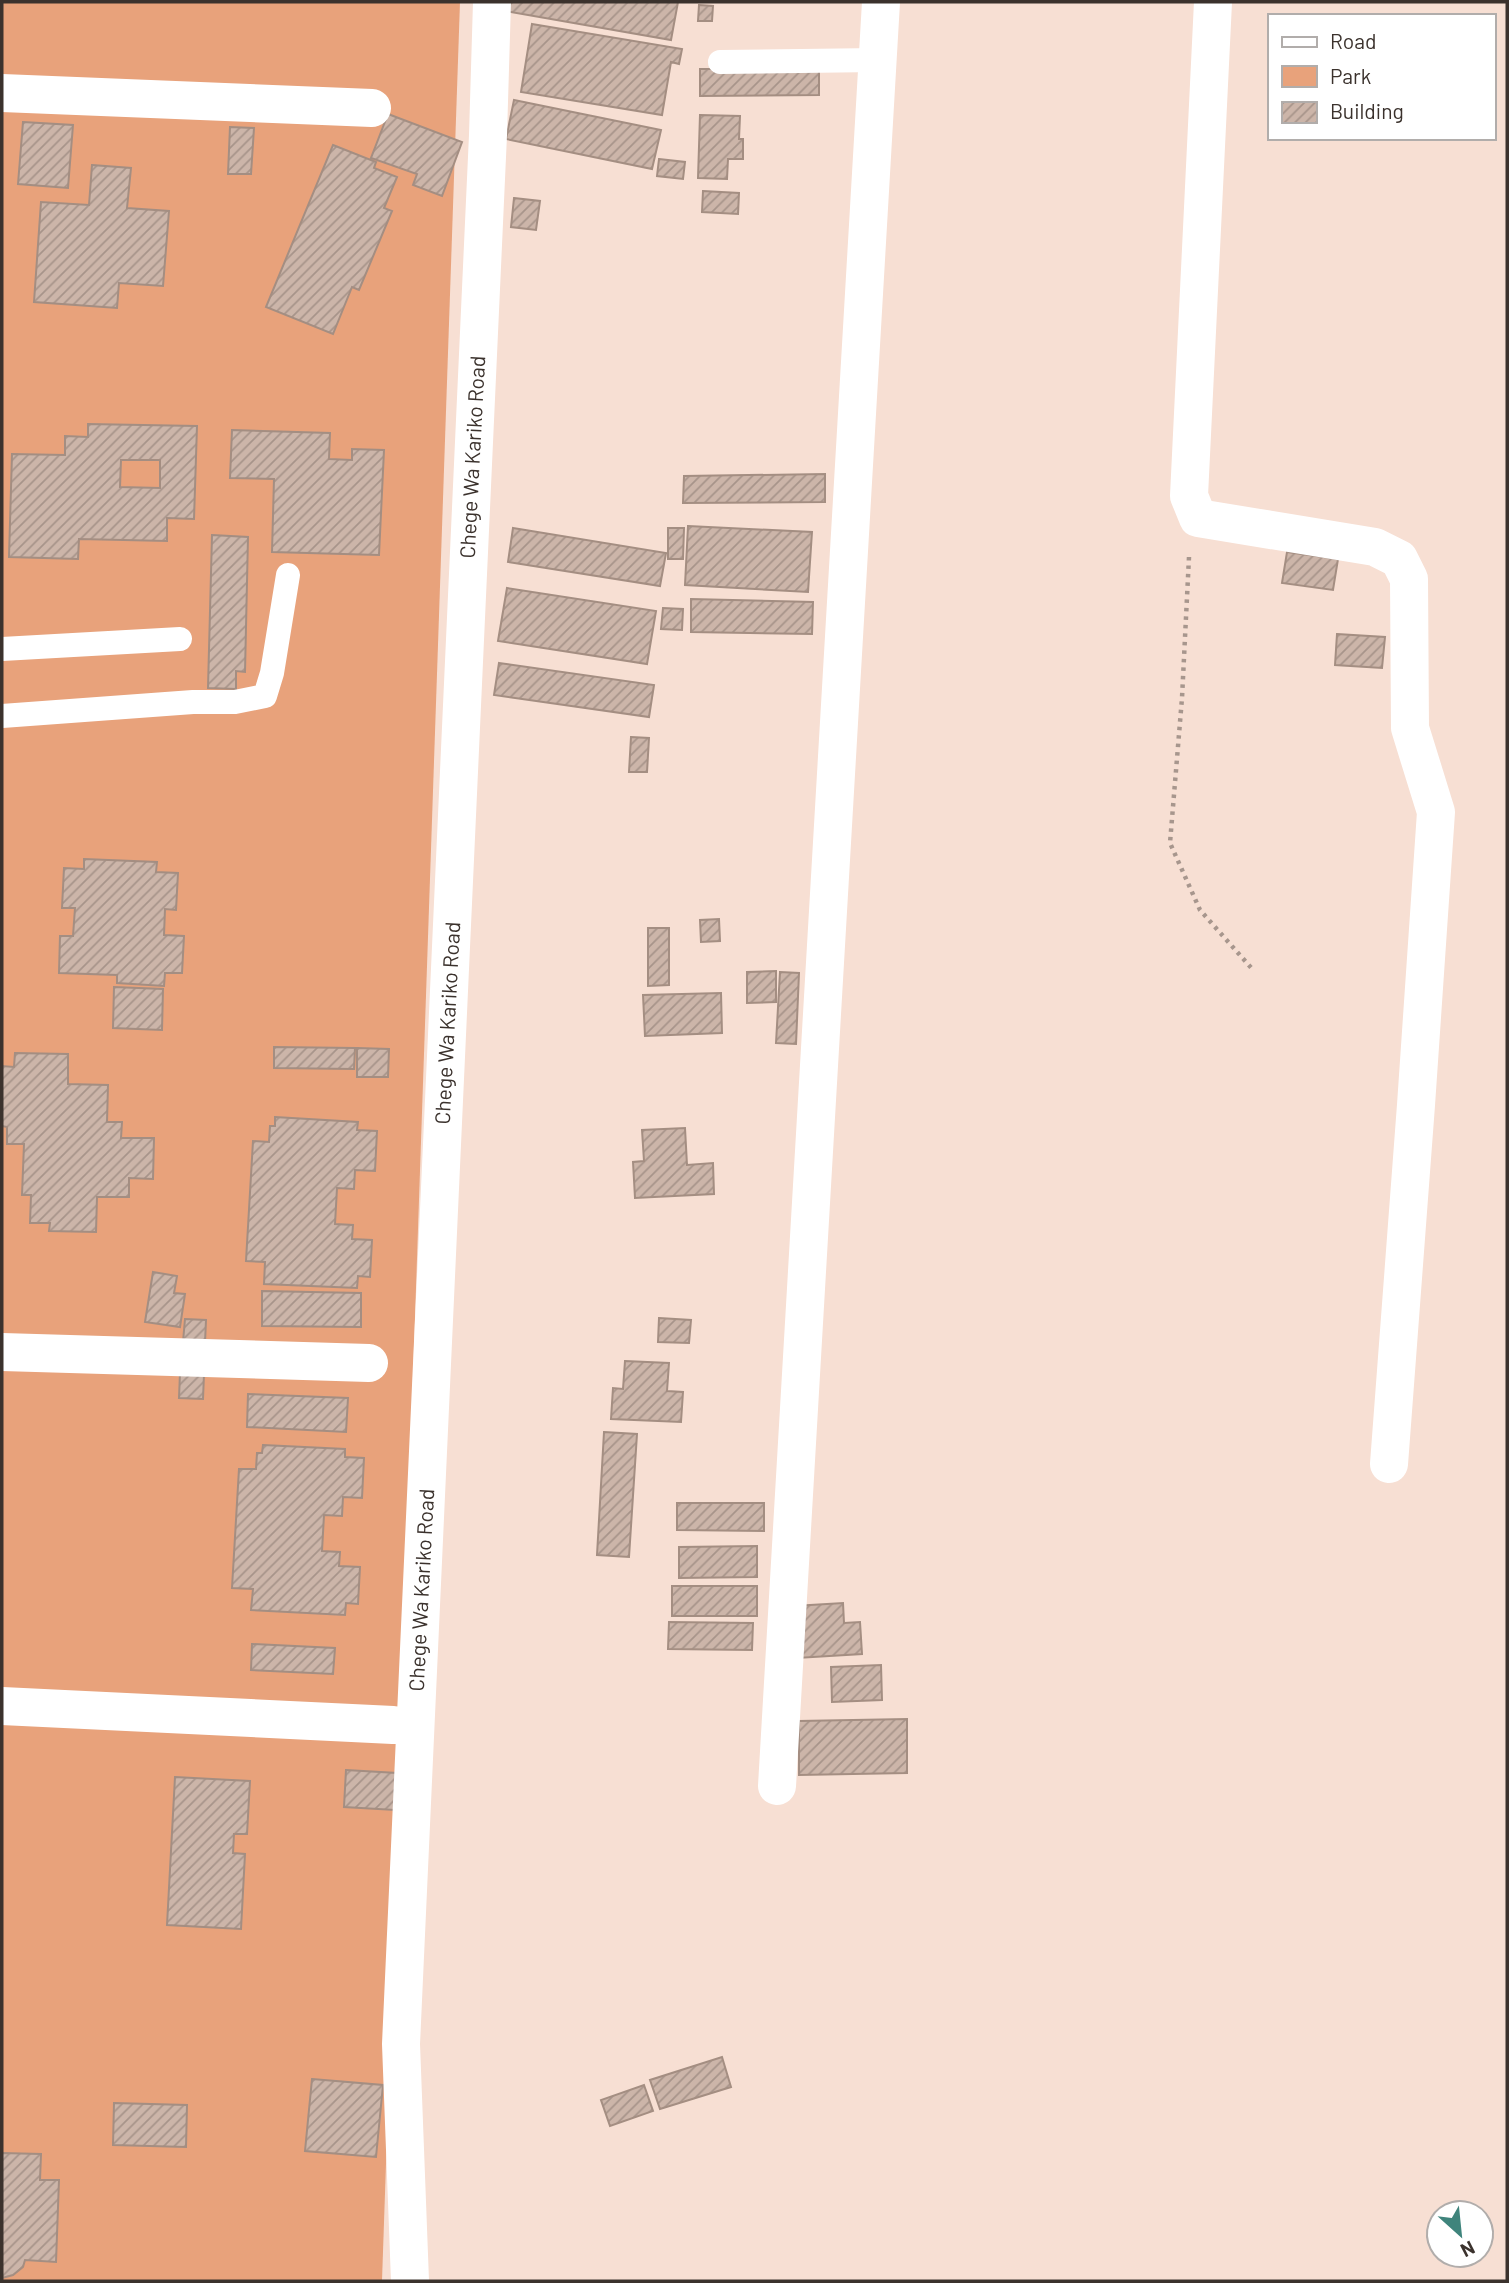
<svg xmlns="http://www.w3.org/2000/svg" width="1509" height="2283" font-family="Barlow,sans-serif">
  <style>
    .green { fill: #e8a27b }
    .building { fill: url(#building-hatch); stroke: #a48e82; stroke-width: 2; fill-rule: evenodd }
    .lines { fill: none; stroke-linecap: round; stroke-linejoin: round }
    .path { stroke: #a7968d; stroke-width: 4.5; stroke-dasharray: 3.5 5; stroke-linecap: butt }
    .service { stroke: #fff; stroke-width: 24 }
    .minor { stroke: #fff; stroke-width: 38 }
    .labels { text-anchor: middle; stroke-width: 6; stroke-linejoin: round; paint-order: stroke }
    .street-label { font-size: 21px; fill: #3b322d; stroke: #fff }
  </style>
  <defs>
    <pattern id="building-hatch" width="6" height="6" patternUnits="userSpaceOnUse" patternTransform="scale(1.75)"><rect width="6" height="6" fill="#ccb5a9"/><path d="M-1 1l2-2M0 6l6-6M5 7l2-2" fill="none" stroke="#a7948a"/></pattern>
  </defs>
  <rect width="100%" height="100%" fill="#f7dfd3"/>
  <path class="green" d="M2,2H460L382,2281H2Z"/>
  <path class="building" d="M507,2H678L671,40L505,11Z
    M699,5L713,6L712,21H698Z
    M532,24L682,49L679,64L671,62L662,115L521,92Z
    M700,69H819V95L700,96Z
    M514,100L661,130L652,169L506,139Z
    M388,114L462,142L442,196L413,185L417,174L371,158Z
    M700,115L740,116L739,139H743V159H728L727,179L698,178Z
    M23,122L73,125L68,188L18,184Z
    M230,127L254,128L251,174H228Z
    M333,145L376,162L374,168L397,177L384,208L392,211L359,290L352,287L333,334L266,307Z
    M659,159L685,162L683,179L657,176Z
    M92,165L131,168L127,208L169,211L163,286L119,283L117,308L34,302L41,202L89,205Z
    M703,191L739,193L738,214L702,212Z
    M514,198L540,201L536,230L511,227Z
    M88,424L197,426L194,519L167,518V541L79,539L78,559L9,557L12,454L65,455V436L88,437ZM121,460H160V488L120,487Z
    M232,430L330,433L329,459L352,460V449L384,450L379,555L272,552L274,479L230,478Z
    M825,474V502L683,503L684,476Z
    M688,526L812,532L808,592L685,585Z
    M513,528L666,553L660,586L508,562Z
    M668,528H684L683,559H668Z
    M212,535L248,537L245,672L236,671V689L208,688Z
    M1287,552L1338,559L1333,590L1282,583Z
    M507,588L656,611L647,664L498,641Z
    M691,599L813,602L812,634L691,632Z
    M663,608L683,609L682,630L661,629Z
    M1337,634L1385,637L1382,668L1335,665Z
    M499,663L654,685L649,717L494,695Z
    M631,737L649,738L647,772H629Z
    M84,859L157,862L156,872L178,873L176,910L165,909L164,935L184,936L182,973H165L164,986L117,983V975L59,973L60,936H73L75,908H62L64,868L84,869Z
    M719,919L720,941L701,942L700,920Z
    M648,928H669V985L648,986Z
    M776,971V1002L747,1003V972Z
    M780,972L799,973L796,1044L776,1043Z
    M114,987L163,989L162,1030L113,1028Z
    M721,993L722,1033L645,1036L643,995Z
    M274,1047L355,1048L354,1069L274,1068Z
    M357,1048L389,1049L388,1077H357Z
    M15,1053L68,1054V1084L108,1085L107,1122H122L121,1138H154L153,1179L129,1178V1197H97L96,1232L49,1231L50,1223H30L31,1195H22L24,1144H7V1127L2,1126V1066L14,1067Z
    M275,1117L358,1122L357,1130L377,1131L375,1171L355,1170L354,1189L337,1188L335,1224L353,1225L352,1239L372,1240L370,1277L358,1276L357,1288L264,1284L265,1262L246,1261L253,1141L269,1142L270,1126H275Z
    M685,1128L687,1165L713,1163L714,1194L635,1198L633,1162L644,1161L642,1130Z
    M153,1272L177,1276L174,1293L185,1294L180,1327L145,1322Z
    M262,1291L361,1293V1327L262,1326Z
    M659,1318L691,1320L689,1343L658,1342Z
    M185,1319L206,1320L205,1343L183,1342Z
    M625,1361L669,1363L667,1391L683,1392L681,1422L611,1419L613,1388L623,1389Z
    M180,1373L204,1374L203,1399L179,1398Z
    M248,1394L348,1398L346,1432L247,1427Z
    M604,1432L637,1434L629,1557L597,1555Z
    M263,1445L345,1449V1457L364,1458L362,1498L343,1497L342,1516L324,1515L322,1551L340,1552L339,1566L360,1567L358,1604L346,1603L345,1615L251,1610L253,1589L232,1588L239,1469H256L257,1453H262Z
    M677,1503H764V1531L677,1530Z
    M757,1546V1577L679,1578V1547Z
    M672,1586H757V1616H672Z
    M843,1603L844,1623L860,1622L862,1654L797,1658L794,1606Z
    M669,1622L753,1623L752,1650L668,1649Z
    M252,1644L335,1648L333,1674L251,1670Z
    M881,1665L882,1700L832,1702L831,1667Z
    M907,1719V1773L799,1775V1721Z
    M346,1770L397,1773L395,1810L344,1807Z
    M175,1777L250,1781L247,1834H234L233,1853L245,1854L241,1929L167,1925Z
    M722,2057L731,2087L660,2109L650,2080Z
    M312,2079L383,2085L376,2157L305,2151Z
    M644,2085L653,2111L610,2126L601,2100Z
    M114,2103L187,2105L186,2147L113,2145Z
    M2,2153L41,2154L40,2180H59L56,2262L25,2260L23,2267L13,2275L2,2278Z"/>
  <g class="lines">
    <path class="path" d="M1189,557L1182,698L1170,843L1200,910L1254,971"/>
    <path class="service" d="M720,62L878,60
      M2,649L180,639
      M2,716L193,702H235L265,696L272,673L288,575"/>
    <path class="minor" d="M1213,2L1189,496L1198,518L1375,547L1399,559L1409,579L1410,728L1436,812L1416,1105L1389,1464
      M2,93L372,108
      M2,1352L369,1363
      M2,1706L393,1725
      M777,1786L881,2
      M410,2281L401,2044L488,135L492,2"/>
  </g>
  <g class="labels">
    <g class="street-label">
      <text transform="translate(473 457) rotate(-87)" y="7">Chege Wa Kariko Road</text>
      <text transform="translate(448 1023) rotate(-87)" y="7">Chege Wa Kariko Road</text>
      <text transform="translate(422 1590) rotate(-87)" y="7">Chege Wa Kariko Road</text>
    </g>
  </g>
  <rect width="1509" height="2283" fill="none" stroke="#3b322d" stroke-width="7"/>
  <rect x="1268" y="14" width="228" height="126" fill="#ffffff" stroke="#b1adab" stroke-width="2"/>
  <rect x="1282" y="37" width="35" height="10" fill="#ffffff" stroke="#b1adab" stroke-width="2"/>
  <text x="1330" y="49" font-size="21" fill="#3b322d">Road</text>
  <rect x="1282" y="66" width="35" height="21" fill="#e8a27b" stroke="#b1adab" stroke-width="2"/>
  <text x="1330" y="84" font-size="21" fill="#3b322d">Park</text>
  <rect x="1282" y="102" width="35" height="21" fill="url(#building-hatch)" stroke="#b1adab" stroke-width="2"/>
  <text x="1330" y="119" font-size="21" fill="#3b322d">Building</text>
  <g transform="translate(1460 2234) rotate(153)"><circle r="33" fill="#ffffff" stroke="#b1adab" stroke-width="2"/>
  <path d="M0-5L12 26L0 18L-12 26Z" fill="#3f847c"/>
  <text y="-10" font-size="19" font-weight="bold" text-anchor="middle" fill="#3b322d">N</text>
  </g>
</svg>
